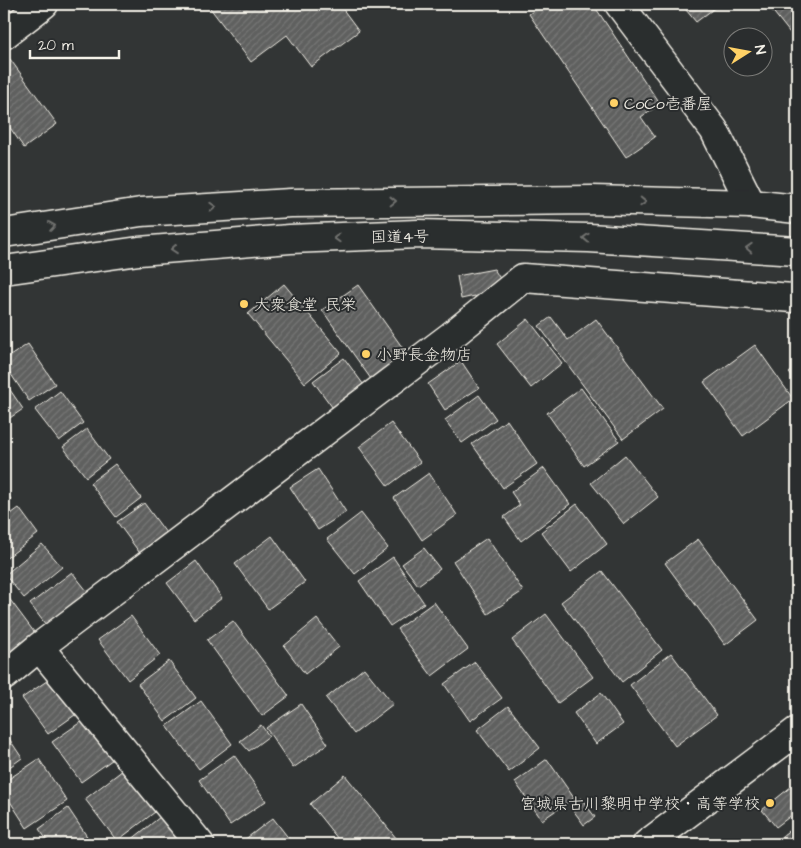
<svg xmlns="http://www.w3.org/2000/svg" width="801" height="848" font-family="'Architects Daughter','Klee One',sans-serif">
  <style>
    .building { fill: url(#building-hatch); stroke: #f4f1e8 }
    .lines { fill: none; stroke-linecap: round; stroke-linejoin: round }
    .minor-casing { stroke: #f4f1e8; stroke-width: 31 }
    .trunk-casing { stroke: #f4f1e8; stroke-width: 31 }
    .minor { stroke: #2a2d2e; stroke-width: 28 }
    .trunk { stroke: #2a2d2e; stroke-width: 28 }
    .oneway { stroke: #71726f }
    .poi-dot { fill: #ffd166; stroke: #2a2d2e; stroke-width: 2 }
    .labels { text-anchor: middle; stroke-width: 4; stroke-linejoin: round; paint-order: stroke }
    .poi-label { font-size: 16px; fill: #f4f1e8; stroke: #2a2d2e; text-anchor: start }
    .street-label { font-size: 16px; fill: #f4f1e8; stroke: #2a2d2e }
  </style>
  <defs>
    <pattern id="building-hatch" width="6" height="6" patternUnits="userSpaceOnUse" patternTransform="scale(1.25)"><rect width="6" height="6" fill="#5f605f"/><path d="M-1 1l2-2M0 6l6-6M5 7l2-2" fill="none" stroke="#777776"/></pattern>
  </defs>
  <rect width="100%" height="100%" fill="#323535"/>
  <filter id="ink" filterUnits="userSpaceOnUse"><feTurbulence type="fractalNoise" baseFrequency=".02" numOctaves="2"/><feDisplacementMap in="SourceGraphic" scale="10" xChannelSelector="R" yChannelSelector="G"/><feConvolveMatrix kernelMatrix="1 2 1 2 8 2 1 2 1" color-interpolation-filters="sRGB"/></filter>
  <g filter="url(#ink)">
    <path class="building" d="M207,4H339L359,31L311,67L287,35L251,62Z
      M543,4H593L660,104L641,117L655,137L626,157L529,14Z
      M681,4H720L696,22Z
      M767,4H797V28L790,33Z
      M10,59L57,124L24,148L4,119V64Z
      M494,269L509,293L485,310L475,296L461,299L457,276Z
      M284,284L341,353L305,383L248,314Z
      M358,285L407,354L371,379L322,310Z
      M551,317L568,340L596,319L663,409L623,439L539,326Z
      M528,319L562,363L531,388L497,344Z
      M28,344L55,384L29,401L4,364V360Z
      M755,345L793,399L743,436L704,382Z
      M344,358L366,388L335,411L313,381Z
      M461,361L479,388L445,410L428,384Z
      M797,366V382L789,373Z
      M4,381L23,409L4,422Z
      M581,388L619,441L584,466L547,413Z
      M60,391L83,423L59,441L35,410Z
      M479,395L496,419L462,443L445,420Z
      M507,420L537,464L503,488L472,444Z
      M391,423L420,462L388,486L359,447Z
      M87,429L109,459L86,477L63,447Z
      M625,455L658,497L624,524L591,483Z
      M115,464L141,498L116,517L90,483Z
      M544,468L570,504L521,541L504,517L520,505L511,492Z
      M318,469L346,512L318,530L290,487Z
      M429,473L457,515L422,540L394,498Z
      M4,490L11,499L4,505Z
      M144,503L169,537L142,556L117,522Z
      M577,504L607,544L571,572L541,532Z
      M19,508L38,534L4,560V519Z
      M361,513L388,548L355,574L327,539Z
      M272,536L305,582L268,609L235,564Z
      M487,538L523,591L488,614L453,561Z
      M698,539L758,620L725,645L665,563Z
      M42,544L62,567L24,598L5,575Z
      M424,548L440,569L418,585L402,564Z
      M393,557L424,603L390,626L359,581Z
      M196,561L222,598L194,619L167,583Z
      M602,571L662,650L622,682L561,602Z
      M72,572L91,596L49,629L30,604Z
      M8,597L40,640L4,665V601Z
      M434,602L468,649L432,676L397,629Z
      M546,614L593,677L558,703L512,640Z
      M131,616L160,655L128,680L98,640Z
      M317,619L339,647L305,674L284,646Z
      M233,621L289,696L262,716L207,640Z
      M671,653L717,715L675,746L630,685Z
      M169,661L196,698L165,721L138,684Z
      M475,662L502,698L470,721L444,684Z
      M364,668L393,704L354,734L326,698Z
      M57,674L82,710L48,734L22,698Z
      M601,693L623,724L596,744L574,713Z
      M201,701L232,744L199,769L167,726Z
      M301,704L328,744L293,768L266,728Z
      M508,706L540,748L509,772L477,730Z
      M88,717L116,757L81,782L52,742Z
      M261,725L269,736L249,751L240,741Z
      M4,731L22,758L4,771Z
      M234,755L266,801L230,825L199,780Z
      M39,759L67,801L27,828L4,792V782Z
      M547,759L574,798L542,820L515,782Z
      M123,770L155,812L117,841L85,799Z
      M345,775L401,844H342L310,804Z
      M797,782V811L776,827L762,810Z
      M581,798L595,817L584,825L570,806Z
      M68,808L92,844H50L39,829Z
      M160,817L182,844H126Z
      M273,818L293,844H239Z
      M797,824V844H780L777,840Z"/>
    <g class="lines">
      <g class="minor-casing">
        <path id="minor" d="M619,4L714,130L751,204
          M4,35L44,4
          M39,647L200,844
          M4,676L39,647L451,336L523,278L793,298L797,297
          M647,844L797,731"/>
      </g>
      <g class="trunk-casing">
        <path id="trunk" d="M4,233L141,212L291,203L592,200L751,204L797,209
          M4,270L139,251L290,239L418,234L589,238L797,251"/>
      </g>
      <use href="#minor" class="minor"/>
      <use href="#trunk" class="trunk"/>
    </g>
    <defs><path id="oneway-chevron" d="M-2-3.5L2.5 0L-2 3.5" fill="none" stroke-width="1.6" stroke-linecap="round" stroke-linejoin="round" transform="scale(1.25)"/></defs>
    <g class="oneway">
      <use href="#oneway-chevron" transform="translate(393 201) rotate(-1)"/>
      <use href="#oneway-chevron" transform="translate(643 202) rotate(2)"/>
      <use href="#oneway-chevron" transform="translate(213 207) rotate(-3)"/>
      <use href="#oneway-chevron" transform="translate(52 226) rotate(-9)"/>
      <use href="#oneway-chevron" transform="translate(337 238) rotate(178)"/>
      <use href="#oneway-chevron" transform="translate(586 238) rotate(-178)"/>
      <use href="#oneway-chevron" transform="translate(749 248) rotate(-177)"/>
      <use href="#oneway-chevron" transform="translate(174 249) rotate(175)"/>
    </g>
  </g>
  <g class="poi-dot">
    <circle cx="614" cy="103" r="5"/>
    <circle cx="244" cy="304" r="5"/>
    <circle cx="366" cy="354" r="5"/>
    <circle cx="770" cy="803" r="5"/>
  </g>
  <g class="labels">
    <g class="poi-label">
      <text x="624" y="109">CoCo壱番屋</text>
      <text x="254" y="310">大衆食堂 民栄</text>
      <text x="376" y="360">小野長金物店</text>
      <text x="760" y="809" text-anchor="end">宮城県古川黎明中学校・高等学校</text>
    </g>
    <g class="street-label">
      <text transform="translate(400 236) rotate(-1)" y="6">国道4号</text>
    </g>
  </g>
  <rect width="801" height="848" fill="none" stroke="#2a2d2e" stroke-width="20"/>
  <rect x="10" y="10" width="781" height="828" fill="none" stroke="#f4f1e8" stroke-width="2" filter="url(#ink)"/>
  <g transform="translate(748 52) rotate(79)"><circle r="24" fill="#2a2d2e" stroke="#7b7b78"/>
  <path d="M0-4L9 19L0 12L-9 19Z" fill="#ffd166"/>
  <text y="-8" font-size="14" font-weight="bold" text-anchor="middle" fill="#f4f1e8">N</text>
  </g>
  <path d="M30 50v8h89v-8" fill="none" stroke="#f4f1e8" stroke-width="2.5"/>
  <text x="38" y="50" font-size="15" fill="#f4f1e8" stroke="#2a2d2e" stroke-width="4" paint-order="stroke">20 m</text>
</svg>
